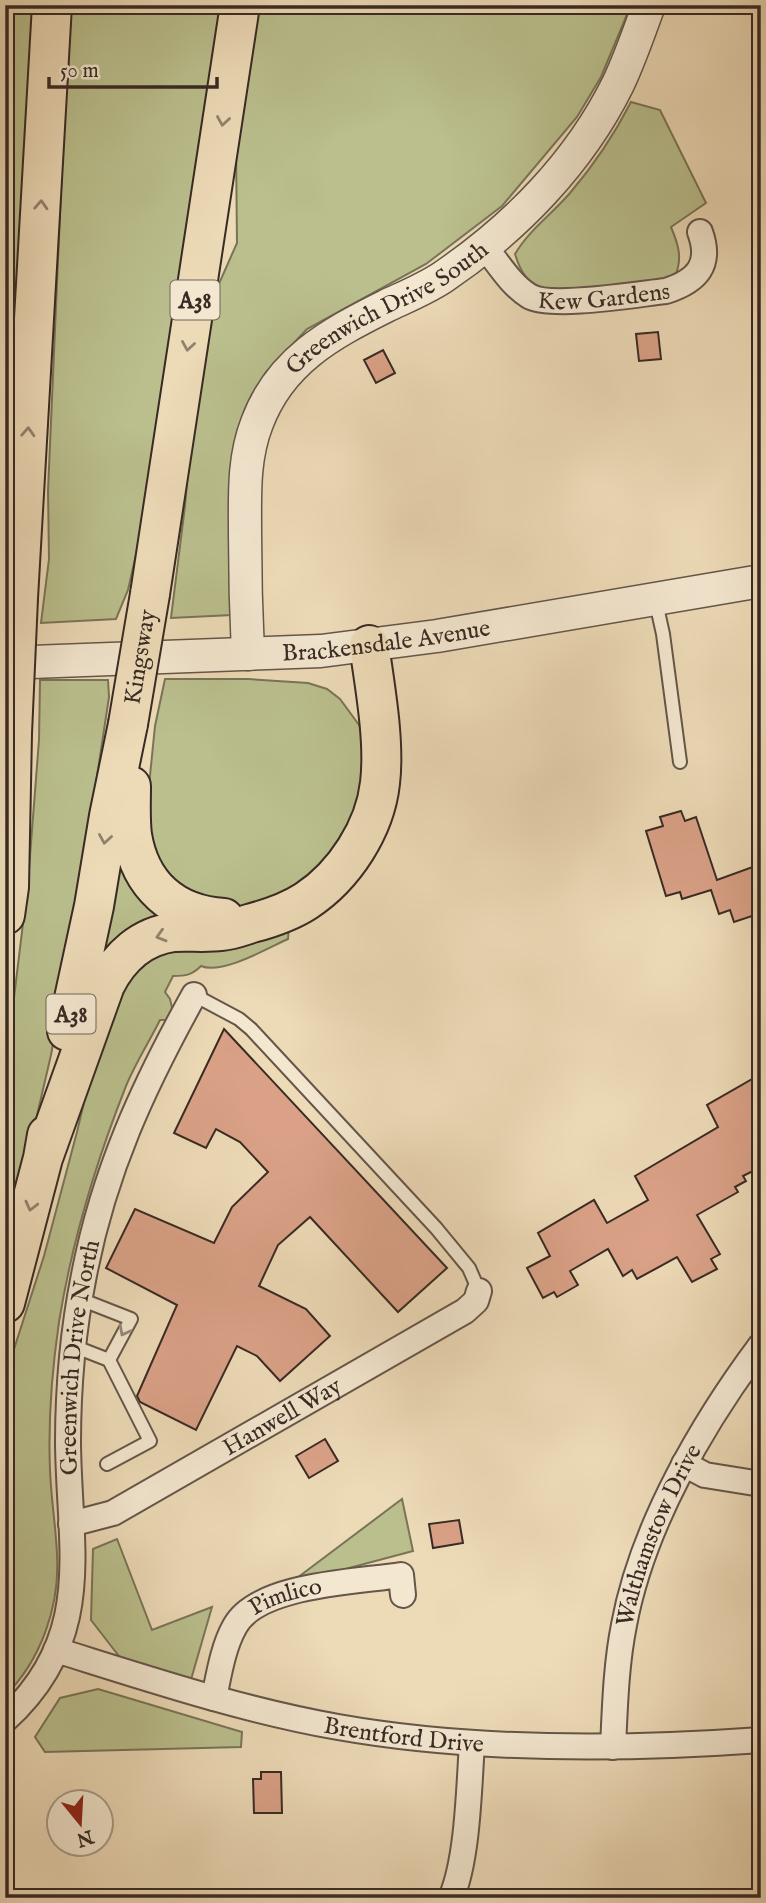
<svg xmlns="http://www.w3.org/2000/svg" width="766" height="1903" font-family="'IM FELL English',serif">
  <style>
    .green { fill: #babf8d; stroke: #797458; stroke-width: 2 }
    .building { fill: #daa187; stroke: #382a24; stroke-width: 2 }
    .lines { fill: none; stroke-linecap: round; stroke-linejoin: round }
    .service-casing { stroke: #655649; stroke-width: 16 }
    .minor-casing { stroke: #655649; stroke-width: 28 }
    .tertiary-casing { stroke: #655649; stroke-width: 35 }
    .trunk-casing { stroke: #382a24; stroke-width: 42 }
    .service { stroke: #f3e7d0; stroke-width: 12 }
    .minor { stroke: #f3e7d0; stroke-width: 24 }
    .tertiary { stroke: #f3e7d0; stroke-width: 32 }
    .trunk { stroke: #eddab7; stroke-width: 38 }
    .trunk-bridge-casing { stroke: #382a24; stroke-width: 42; stroke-linecap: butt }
    .trunk-bridge { stroke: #eddab7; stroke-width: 38 }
    .oneway { stroke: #92826e }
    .oneway2 { stroke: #96887a }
    .labels { text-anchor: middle; stroke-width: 7; stroke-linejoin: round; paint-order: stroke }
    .shield { fill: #f3e7d0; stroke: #706358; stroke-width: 2 }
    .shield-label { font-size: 23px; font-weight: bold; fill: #382a24 }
    .street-label { font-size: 24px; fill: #382a24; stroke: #f3e7d0 }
  </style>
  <rect width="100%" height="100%" fill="#eddab7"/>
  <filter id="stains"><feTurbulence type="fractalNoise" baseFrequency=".00286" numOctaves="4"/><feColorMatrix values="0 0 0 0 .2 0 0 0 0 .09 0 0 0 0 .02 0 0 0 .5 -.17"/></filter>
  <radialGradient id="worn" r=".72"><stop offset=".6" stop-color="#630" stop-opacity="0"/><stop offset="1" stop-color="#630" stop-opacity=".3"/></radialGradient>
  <path class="green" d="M5,5H36L14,354L5,396Z
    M69,5H228L137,550L128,590L116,619L41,623L49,559L48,491Z
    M259,5H631L601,77L577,117L502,206L426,264L307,329L266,372L247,414L232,615L171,618L185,506L195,386L206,313L237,243L236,147Z
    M631,102L660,110L706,203L671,227C679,246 683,259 674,279L657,284L549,290C528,284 521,274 515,254C529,230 552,214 570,193C594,165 614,135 631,102Z
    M165,679H248L308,683L327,689L340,699L362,729L364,760L361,792L351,824L318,871L278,896L233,909L178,896L144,835L155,726Z
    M40,680H108L109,697L73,935L51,1055L5,1253V1072L28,882L39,740Z
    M119,836L172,914L98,978Z
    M289,926L288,939C268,948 222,975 201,966C192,975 186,976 173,976L165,992L170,999L173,1012L167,1020H160C149,1042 135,1064 126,1086C96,1162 72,1241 59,1322C52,1370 48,1422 50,1470C51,1499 56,1527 57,1555C60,1606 41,1660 5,1696V1377L44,1256L77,1132L106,1009L150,946Z
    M402,1499L413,1551L289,1584Z
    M117,1539L152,1630L212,1607L190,1683L125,1664L91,1620L93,1549Z
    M98,1689L242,1732L241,1747L45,1752L35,1737L60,1698Z"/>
  <path class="building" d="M658,332L661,359L639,361L636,334Z
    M383,350L395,373L376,383L364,360Z
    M681,811L685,821L696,817L717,880L761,864V913L734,922L730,910L719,914L711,890L682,899L680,892L666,896L646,831L663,826L660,817Z
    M224,1029L447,1268L398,1312L310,1217L278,1245L259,1286L306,1309L330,1336L280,1381L257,1356L237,1346L196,1430L140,1402L137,1396L177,1305L106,1268L135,1209L214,1243L232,1207L268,1172L240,1142L216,1129L206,1148L174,1133Z
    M761,1074V1145L754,1149L761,1162V1167L743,1176L746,1181L735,1187L738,1192L697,1215L720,1254L711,1259L717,1269L692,1282L677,1257L637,1279L632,1270L623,1276L608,1249L570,1271L578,1285L557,1297L554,1292L543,1298L527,1268L550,1256L538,1233L594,1200L607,1223L648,1200L635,1176L718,1127L707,1105Z
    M325,1439L338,1461L309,1478L296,1456Z
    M459,1520L463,1543L433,1548L429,1524Z
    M261,1772H281L282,1813H254L253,1779H261Z"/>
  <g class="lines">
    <g class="service-casing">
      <path id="service" d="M655,598L663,634L680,762
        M194,995L239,1019L251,1029L436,1228L469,1268L479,1291
        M73,1346L109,1360L131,1319L80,1299
        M107,1464L150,1441L109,1360"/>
    </g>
    <g class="minor-casing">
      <g id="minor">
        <path id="s1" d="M485,247C498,263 511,285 529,296C551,309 638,294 666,291C697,281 712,265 700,232"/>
        <path d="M684,1464L705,1475L761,1484"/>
        <path id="s2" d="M71,1524L113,1513L465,1311L476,1301L479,1291"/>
        <path id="s3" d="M56,1650C149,1679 242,1710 338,1727C474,1751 623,1750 761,1740"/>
        <path id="s4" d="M214,1698C219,1674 223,1647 235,1626C258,1584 357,1582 401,1575L403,1595"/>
        <path id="s5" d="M5,1720C96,1637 69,1550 68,1443C68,1387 73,1330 84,1275C104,1171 143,1087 194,995"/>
        <path id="s6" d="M613,1747C615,1706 616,1665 624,1625C642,1527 702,1424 761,1345"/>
        <path d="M451,1898C468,1859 469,1786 472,1743"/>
      </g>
    </g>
    <g class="tertiary-casing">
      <g id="tertiary">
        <path id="s7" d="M248,654C246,614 245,573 245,533C245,495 243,459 257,423C280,361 330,334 386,306C405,297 425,289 443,277C515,228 579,163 618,84C630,59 639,32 649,5"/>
        <path id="s8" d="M5,663L321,651L437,636L761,581"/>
      </g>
    </g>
    <g class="trunk-casing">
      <path id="trunk" d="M150,594L240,5
        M18,598L52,5
        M131,786C131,802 130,819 132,835C140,885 173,915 224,918
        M5,915L9,887L12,733
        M67,1031L94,906L109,816L128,724
        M43,1158L105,985C119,957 142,936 174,932C189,931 206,933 221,931C233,930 242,926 252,923C271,918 289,912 306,901C344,876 375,829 380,783C385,742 375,687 369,645
        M5,1303L43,1158L47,1135"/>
    </g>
    <use href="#service" class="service"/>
    <use href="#minor" class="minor"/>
    <use href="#tertiary" class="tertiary"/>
    <use href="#trunk" class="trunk"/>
    <g class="trunk-bridge-casing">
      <g id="trunk-bridge">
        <path id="s9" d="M128,724L150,594"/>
        <path d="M12,733L18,598"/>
      </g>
    </g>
    <use href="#trunk-bridge" class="trunk-bridge"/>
  </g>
  <defs><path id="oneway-chevron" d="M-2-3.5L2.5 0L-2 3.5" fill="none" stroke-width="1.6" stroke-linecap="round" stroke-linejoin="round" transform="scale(1.75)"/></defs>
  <g class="oneway">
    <use href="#oneway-chevron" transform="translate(223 121) rotate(99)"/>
    <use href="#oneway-chevron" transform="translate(41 205) rotate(-87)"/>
    <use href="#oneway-chevron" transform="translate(188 346) rotate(99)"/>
    <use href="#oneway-chevron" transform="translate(28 432) rotate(-87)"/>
    <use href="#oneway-chevron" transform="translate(105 839) rotate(99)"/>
    <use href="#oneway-chevron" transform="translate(161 936) rotate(163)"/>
    <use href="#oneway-chevron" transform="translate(31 1206) rotate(104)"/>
  </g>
  <use class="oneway2" href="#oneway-chevron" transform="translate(124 1331) rotate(118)"/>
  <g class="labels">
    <g class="shield">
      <rect x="170.5" y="280.5" width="49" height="39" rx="5"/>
      <rect x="46.5" y="994.5" width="49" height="39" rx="5"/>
    </g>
    <g class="shield-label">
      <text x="195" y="308">A38</text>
      <text x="71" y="1022">A38</text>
    </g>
    <g class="street-label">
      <text dy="8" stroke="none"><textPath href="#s1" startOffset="142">Kew Gardens</textPath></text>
      <text dy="8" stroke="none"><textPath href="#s7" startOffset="411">Greenwich Drive South</textPath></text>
      <text dy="8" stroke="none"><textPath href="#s8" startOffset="382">Brackensdale Avenue</textPath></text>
      <text dy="8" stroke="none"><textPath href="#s9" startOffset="68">Kingsway</textPath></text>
      <text dy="8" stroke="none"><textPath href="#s5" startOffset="383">Greenwich Drive North</textPath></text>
      <text dy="8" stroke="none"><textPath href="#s2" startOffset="238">Hanwell Way</textPath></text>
      <text dy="8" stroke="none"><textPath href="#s6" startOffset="219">Walthamstow Drive</textPath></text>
      <text dy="8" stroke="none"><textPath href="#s4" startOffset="136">Pimlico</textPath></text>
      <text dy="8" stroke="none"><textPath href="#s3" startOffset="359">Brentford Drive</textPath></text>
    </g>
  </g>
  <rect width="766" height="1903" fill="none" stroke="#eddab7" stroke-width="28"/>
  <rect x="7" y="7" width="752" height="1889" fill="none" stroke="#382a24" stroke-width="3.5"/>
  <rect x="14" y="14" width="738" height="1875" fill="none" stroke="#382a24" stroke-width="2"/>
  <g transform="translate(80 1823) rotate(162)"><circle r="33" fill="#f3e7d0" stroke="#a89b8b" stroke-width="2"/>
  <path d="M0-5L12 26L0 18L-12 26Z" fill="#8f2418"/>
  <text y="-10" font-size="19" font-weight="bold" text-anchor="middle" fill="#382a24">N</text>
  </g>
  <path d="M49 77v10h168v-10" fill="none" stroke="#382a24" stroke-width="3.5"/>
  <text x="60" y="77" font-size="21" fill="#382a24" stroke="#f3e7d0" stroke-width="5" paint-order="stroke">50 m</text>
  <rect width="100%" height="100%" filter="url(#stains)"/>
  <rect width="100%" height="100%" fill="url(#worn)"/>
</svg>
